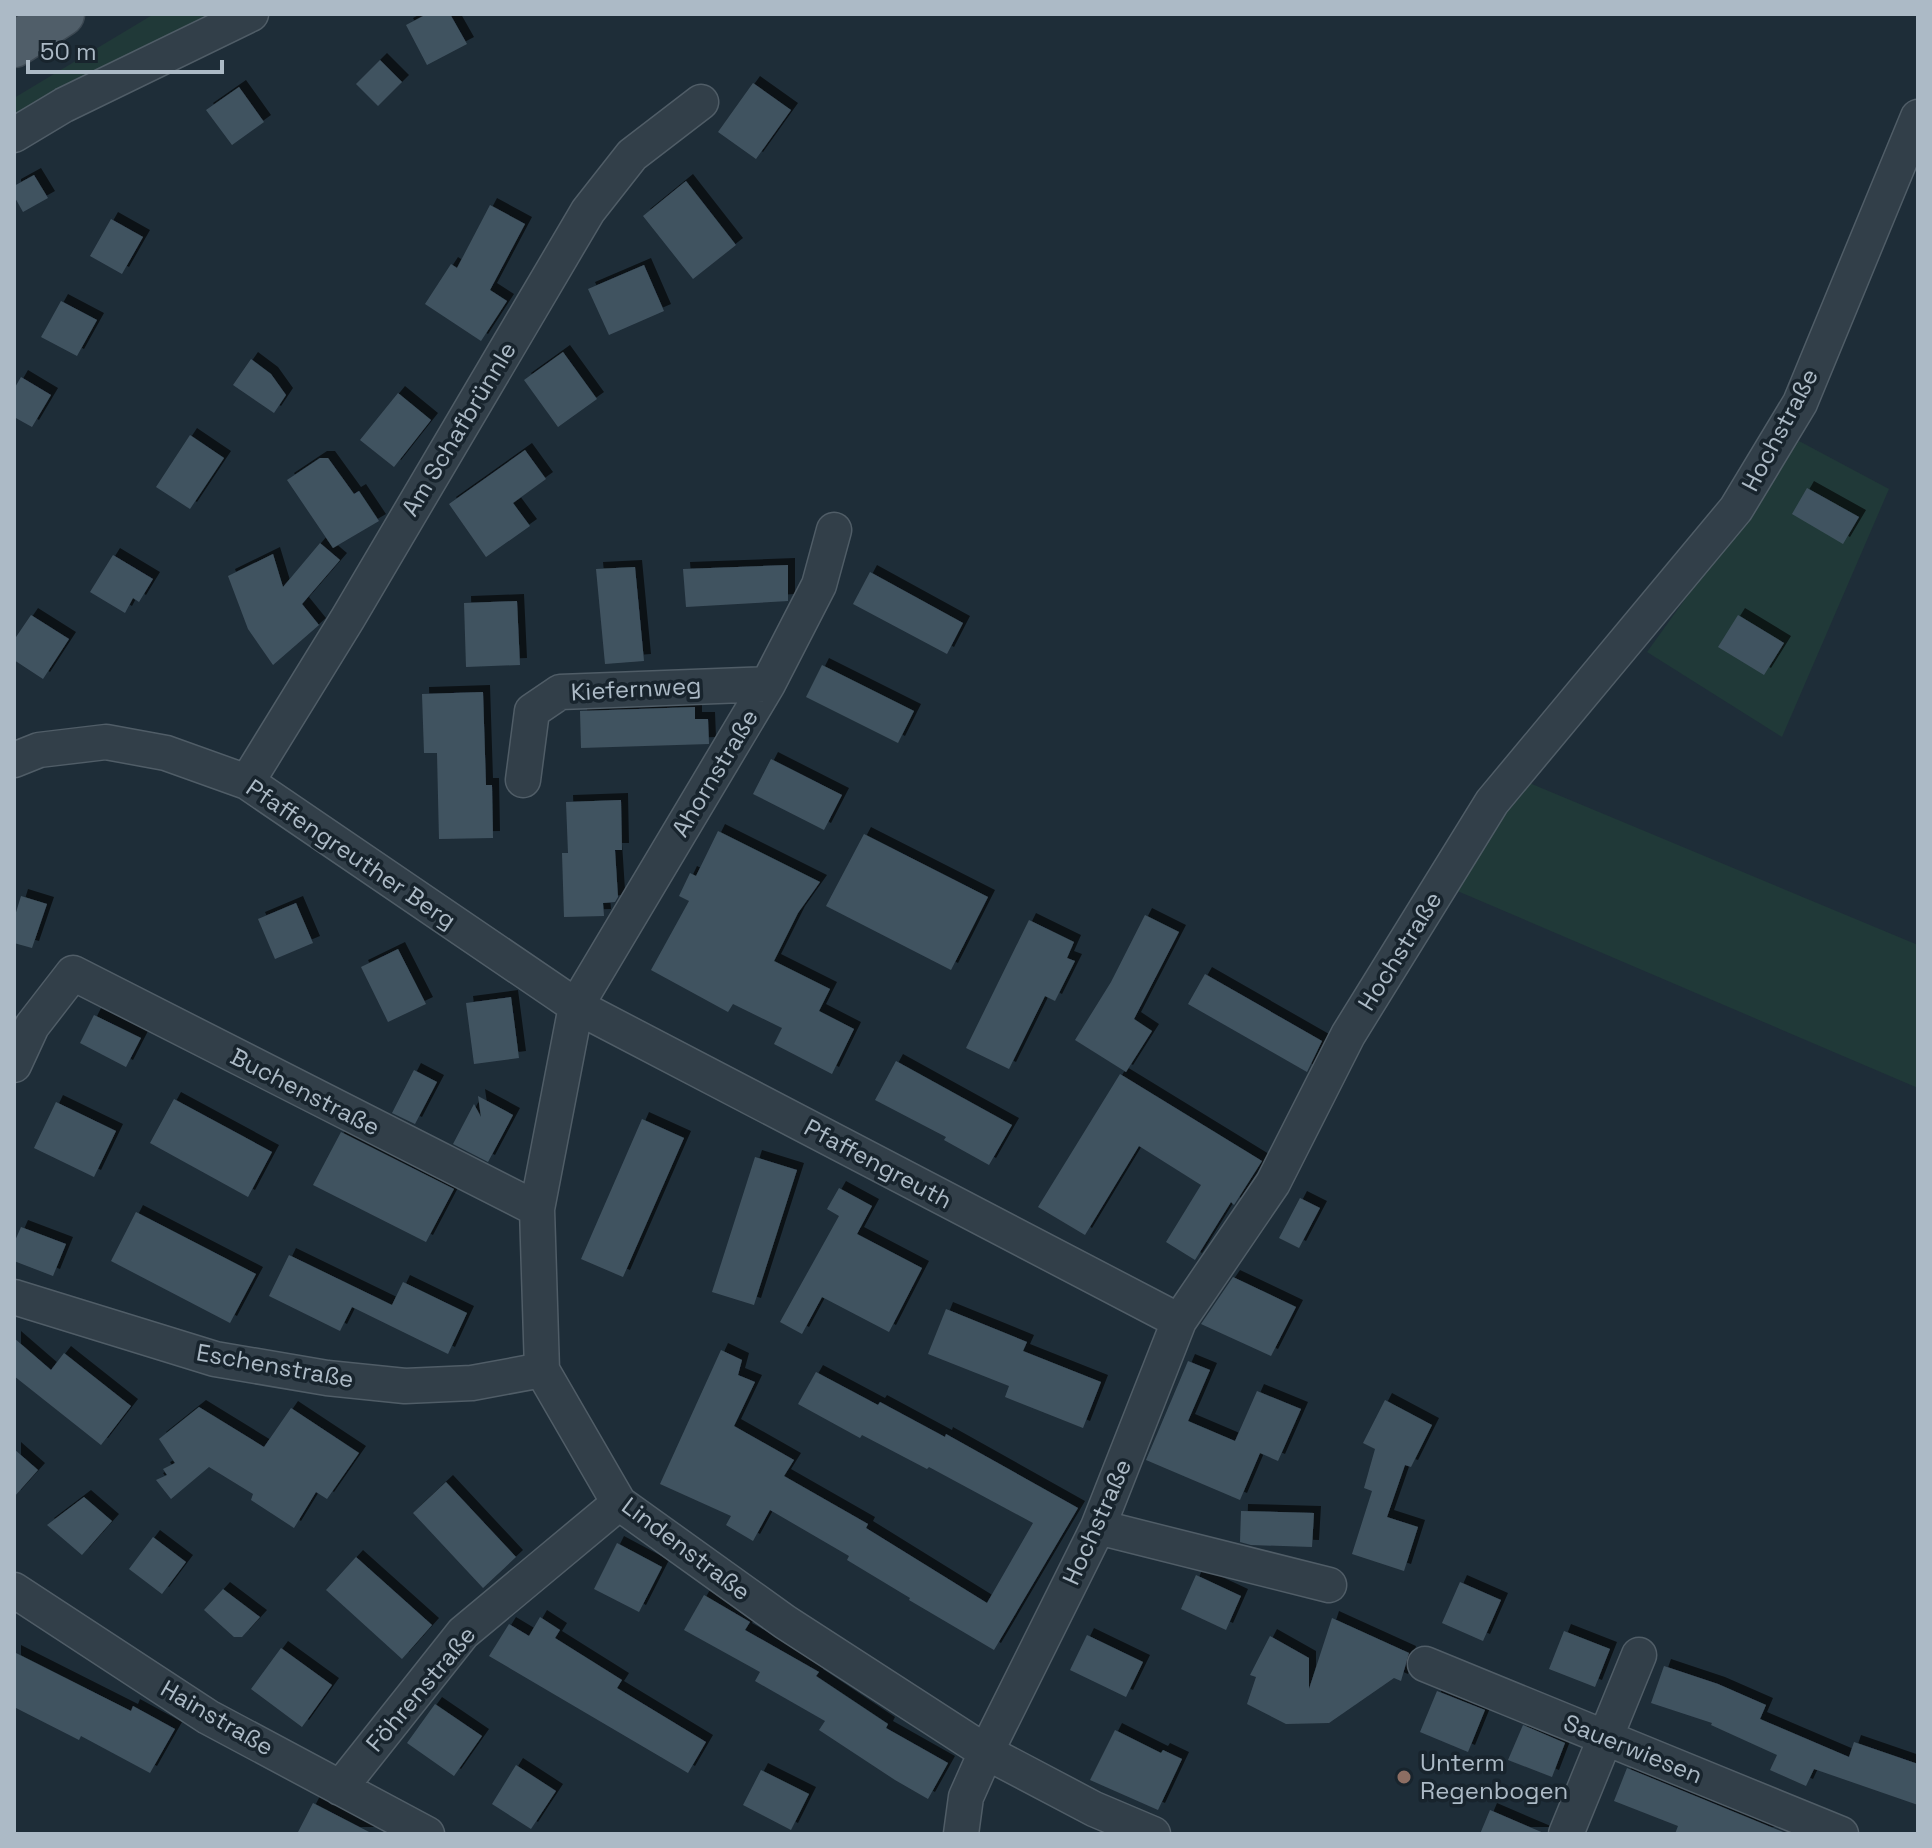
<svg xmlns="http://www.w3.org/2000/svg" width="1932" height="1848" font-family="'Space Grotesk',sans-serif">
  <style>
    .green { fill: #203938 }
    .building { fill: #415360; filter: url(#shadow) }
    .lines { fill: none; stroke-linecap: round; stroke-linejoin: round }
    .minor-casing { stroke: #505d67; stroke-width: 37 }
    .major-casing { stroke: #3c4852; stroke-width: 47 }
    .minor { stroke: #323f49; stroke-width: 34 }
    .major { stroke: #505e69; stroke-width: 44 }
    .education-dot { fill: #8d6e63; stroke: #18242d; stroke-width: 3 }
    .labels { text-anchor: middle; stroke-width: 7; stroke-linejoin: round; paint-order: stroke }
    .street-label { font-size: 24px; fill: #acbac6; stroke: #18242d }
    .poi-label { font-size: 24px; fill: #acbac6; stroke: #18242d; text-anchor: start }
  </style>
  <defs>
    <filter id="shadow"><feDropShadow dx="7" dy="-7" stdDeviation="0" flood-color="#0009"/></filter>
  </defs>
  <rect width="100%" height="100%" fill="#1e2d38"/>
  <path class="green" d="M154,14H208L14,125V98Z
    M1799,441L1889,489L1782,737L1647,652Z
    M1527,782L1918,945V1088L1455,890Z"/>
  <path class="building" d="M427,14H450L467,44L427,65L406,25Z
    M380,60L402,82L378,106L356,84Z
    M753,83L791,110L756,159L718,132Z
    M239,87L264,122L232,145L206,110Z
    M34,175L48,198L23,212L14,196V186Z
    M686,181L736,245L693,279L643,216Z
    M490,205L525,224L490,290L507,301L481,341L425,304L451,264L457,268Z
    M111,219L143,237L122,274L90,256Z
    M644,265L664,311L609,335L588,289Z
    M61,301L97,320L77,356L41,337Z
    M563,352L597,399L558,427L524,380Z
    M251,359L271,374L286,395L274,413L233,385Z
    M21,377L51,395L32,427L14,417V389Z
    M398,393L431,420L394,467L360,440Z
    M190,435L224,458L190,509L156,487Z
    M525,450L546,479L513,503L530,526L486,557L449,504Z
    M320,458H328L354,494L359,491L379,521L333,548L287,480Z
    M1807,488L1859,517L1843,544L1792,514Z
    M320,543L340,560L302,604L319,625L273,665L248,629L228,576L273,554L283,587Z
    M113,555L153,579L139,602L133,598L125,613L90,592Z
    M788,565V601L686,607L683,569Z
    M635,567L644,661L605,664L596,569Z
    M870,572L963,623L947,654L853,604Z
    M517,601L520,665L466,667L464,603Z
    M31,615L69,639L43,679L14,660V640Z
    M1738,615L1784,643L1764,675L1718,647Z
    M822,665L914,711L898,743L806,697Z
    M483,692L486,785H492L493,838L439,839L437,753H424L422,694Z
    M695,707V719H708L709,744L581,748L580,711Z
    M771,759L842,795L824,830L753,794Z
    M621,800L622,850H615L618,897L615,902L603,903L604,916L564,917L562,853H568L566,802Z
    M718,831L820,882L798,913L774,961L830,989L819,1011L854,1029L832,1074L774,1044L782,1028L733,1004L728,1012L651,970L689,901L679,896L690,873L696,876Z
    M864,834L988,897L951,970L826,906Z
    M21,896L47,904L32,948L14,943V919Z
    M296,903L313,943L275,959L258,919Z
    M1145,915L1179,932L1134,1019L1152,1031L1126,1072L1075,1040L1111,982Z
    M1029,920L1074,942L1067,958L1075,961L1055,1001L1045,996L1009,1069L966,1048Z
    M398,949L426,1004L388,1022L361,967Z
    M1205,974L1322,1041L1307,1072L1188,1004Z
    M511,997L519,1058L474,1064L466,1003Z
    M94,1015L141,1038L126,1067L80,1043Z
    M896,1061L1012,1125L989,1165L944,1140L946,1137L875,1100Z
    M414,1070L437,1082L415,1124L392,1113Z
    M1120,1074L1262,1161L1234,1205L1231,1202L1195,1260L1166,1242L1201,1185L1139,1146L1085,1235L1038,1207Z
    M478,1096L513,1115L488,1162L453,1144L474,1104L481,1117Z
    M174,1099L272,1152L248,1197L150,1143Z
    M56,1102L116,1131L94,1177L34,1148Z
    M642,1119L684,1138L623,1277L581,1259Z
    M341,1132L454,1189L426,1242L313,1185Z
    M755,1157L797,1170L754,1305L712,1292Z
    M839,1188L872,1206L857,1234L922,1268L889,1332L822,1297L802,1334L780,1322L839,1216L827,1209Z
    M1300,1198L1320,1208L1299,1248L1279,1238Z
    M136,1212L256,1274L230,1323L111,1261Z
    M21,1227L66,1244L53,1276L14,1261V1243Z
    M289,1255L392,1305L403,1282L467,1313L448,1354L352,1307L340,1331L269,1296Z
    M1233,1277L1296,1307L1271,1356L1201,1324Z
    M946,1309L1027,1342L1023,1351L1101,1382L1083,1428L1005,1397L1009,1386L928,1354Z
    M14,1338L51,1370L64,1353L131,1406L101,1445L14,1376Z
    M721,1350L742,1360L738,1375L755,1382L734,1426L794,1460L784,1476L868,1524L866,1528L987,1603L1033,1523L929,1467L927,1469L862,1435L860,1438L798,1404L816,1372L878,1405L880,1402L945,1437L946,1434L1078,1508L994,1650L909,1600L910,1598L847,1560L849,1556L770,1510L753,1541L726,1525L731,1516L660,1484Z
    M1188,1361L1210,1370L1188,1421L1235,1441L1257,1391L1301,1409L1278,1461L1260,1453L1240,1500L1146,1460Z
    M1385,1400L1432,1425L1411,1467L1405,1465L1387,1517L1418,1527L1404,1571L1352,1554L1372,1491L1364,1488L1375,1449L1363,1443Z
    M199,1407L264,1447L291,1408L359,1453L327,1499L316,1492L294,1528L251,1500L253,1494L209,1467L171,1499L156,1480L167,1475L163,1469L175,1463L159,1439Z
    M14,1449L38,1470L14,1497Z
    M446,1482L516,1557L483,1588L413,1513Z
    M84,1497L112,1521L82,1555L47,1525Z
    M1241,1511L1314,1513L1312,1547L1251,1545L1240,1542Z
    M153,1537L186,1562L162,1594L129,1569Z
    M617,1543L662,1567L639,1612L594,1589Z
    M356,1557L432,1625L402,1659L326,1590Z
    M1196,1575L1241,1596L1226,1630L1181,1609Z
    M1460,1582L1501,1600L1483,1641L1442,1623Z
    M223,1589L260,1617L242,1637H234L204,1610Z
    M704,1595L750,1622L745,1630L819,1672L816,1676L888,1724L886,1728L948,1763L928,1799L895,1780L819,1730L825,1721L755,1681L760,1672L684,1630Z
    M540,1617L560,1630L555,1638L622,1680L617,1688L706,1742L688,1773L489,1656L509,1624L529,1636Z
    M1332,1618L1409,1653L1401,1681L1394,1678L1329,1723L1286,1724L1247,1704L1256,1677L1250,1675L1270,1636L1309,1658V1689Z
    M1564,1631L1610,1649L1595,1687L1549,1669Z
    M1087,1635L1143,1662L1126,1697L1070,1670Z
    M281,1648L332,1685L302,1727L251,1689Z
    M14,1652L131,1711L133,1706L175,1729L150,1773L81,1736L79,1740L14,1707Z
    M1664,1666L1718,1684L1766,1705L1760,1719L1849,1757L1854,1742L1918,1764V1805L1814,1769L1806,1786L1770,1770L1777,1755L1711,1725L1712,1723L1651,1703Z
    M1437,1691L1485,1710L1468,1752L1420,1732Z
    M435,1704L482,1736L454,1776L407,1743Z
    M1523,1725L1565,1743L1552,1777L1508,1760Z
    M1115,1730L1161,1753L1163,1750L1182,1759L1158,1810L1090,1780Z
    M516,1765L556,1791L531,1829L492,1804Z
    M1627,1768L1788,1834H1675L1678,1826L1614,1801Z
    M761,1770L809,1794L791,1830L743,1805Z
    M313,1803L373,1834H297Z
    M1490,1810L1546,1834H1480Z"/>
  <g class="lines">
    <g class="minor-casing">
      <path id="minor" d="M14,135L64,105L251,14
        M834,530L819,585L768,684L576,1006L537,1209L542,1370L619,1503L785,1622L986,1752L1094,1809L1153,1834
        M14,760L39,750L106,742L166,753L247,782L576,1006L1179,1321
        M523,780L532,711L560,692L768,684
        M247,782L348,618L588,211L632,155L701,102
        M14,1065L32,1026L73,973L537,1209
        M14,1297L215,1359L327,1378L405,1386L472,1383L542,1370
        M1098,1527L1329,1585
        M14,1590L208,1717L427,1834
        M1425,1664L1841,1834
        M340,1788L463,1633L619,1503
        M961,1834L966,1797L986,1752L1098,1527L1179,1321L1273,1183L1348,1035L1492,802L1736,509L1800,403L1918,117
        M1566,1834L1639,1655"/>
    </g>
    <g class="major-casing">
      <path id="major" d="M14,45L62,14"/>
    </g>
    <use href="#minor" class="minor"/>
    <use href="#major" class="major"/>
  </g>
  <circle class="education-dot" cx="1404" cy="1777" r="8"/>
  <g class="labels">
    <g class="street-label">
      <text transform="translate(459 429) rotate(-59)" y="8">Am Schafbrünnle</text>
      <text transform="translate(1780 430) rotate(-62)" y="8">Hochstraße</text>
      <text transform="translate(636 689) rotate(-3)" y="8">Kiefernweg</text>
      <text transform="translate(715 773) rotate(-59)" y="8">Ahornstraße</text>
      <text transform="translate(351 854) rotate(34)" y="8">Pfaffengreuther Berg</text>
      <text transform="translate(1400 951) rotate(-58)" y="8">Hochstraße</text>
      <text transform="translate(305 1092) rotate(27)" y="8">Buchenstraße</text>
      <text transform="translate(878 1164) rotate(28)" y="8">Pfaffengreuth</text>
      <text transform="translate(275 1366) rotate(10)" y="8">Eschenstraße</text>
      <text transform="translate(1097 1522) rotate(-66)" y="8">Hochstraße</text>
      <text transform="translate(686 1549) rotate(37)" y="8">Lindenstraße</text>
      <text transform="translate(421 1689) rotate(-50)" y="8">Föhrenstraße</text>
      <text transform="translate(217 1718) rotate(30)" y="8">Hainstraße</text>
      <text transform="translate(1633 1749) rotate(22)" y="8">Sauerwiesen</text>
    </g>
    <g class="poi-label">
      <text x="1420" y="1771">Unterm<tspan x="1420" dy="28">Regenbogen</tspan></text>
    </g>
  </g>
  <rect width="1932" height="1848" fill="none" stroke="#acbac6" stroke-width="32"/>
  <path d="M28 60v12h194v-12" fill="none" stroke="#acbac6" stroke-width="4"/>
  <text x="40" y="60" font-size="24" fill="#acbac6" stroke="#18242d" stroke-width="6" paint-order="stroke">50 m</text>
</svg>
